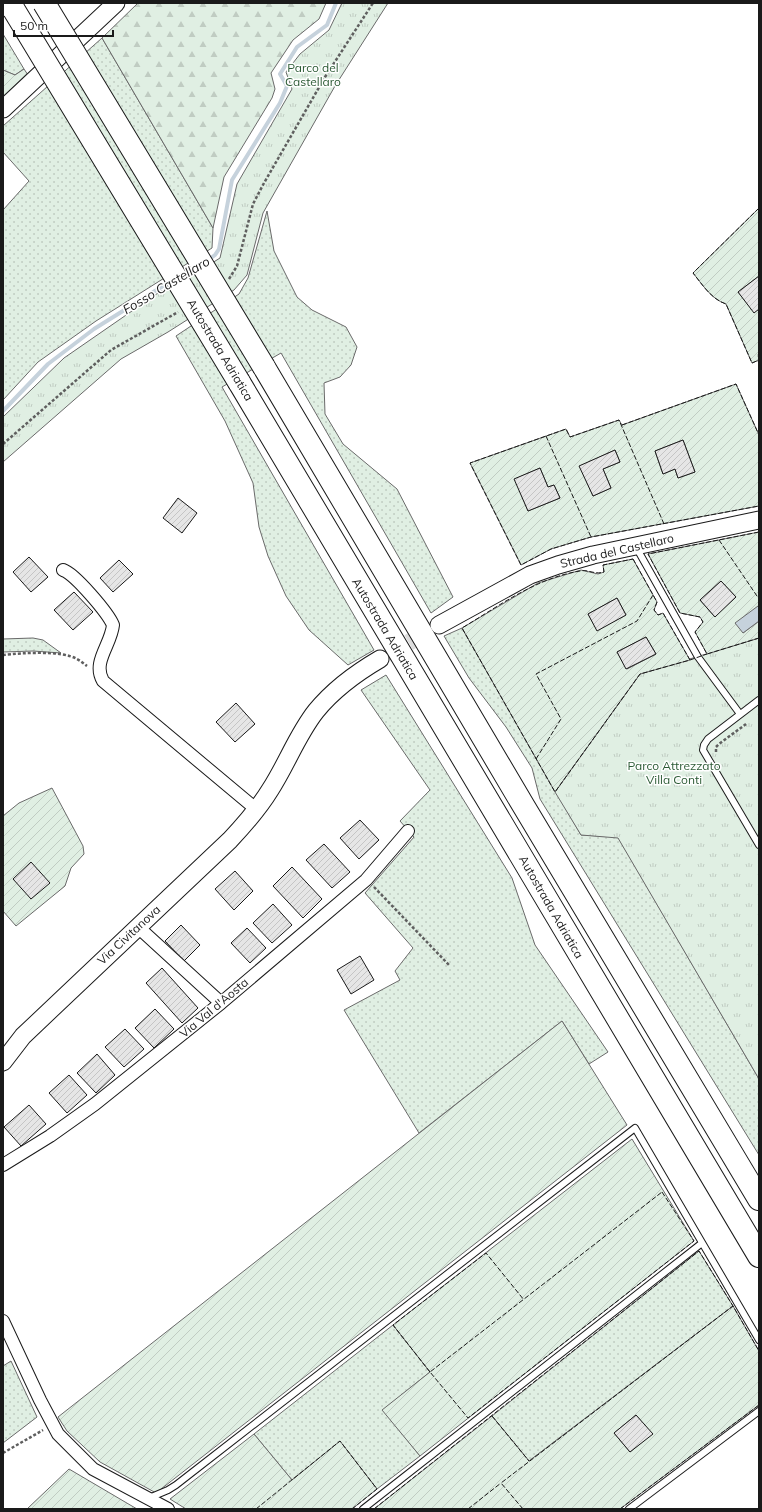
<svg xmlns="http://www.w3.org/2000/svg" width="762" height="1512" font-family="Mulish,sans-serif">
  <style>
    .grass { fill: url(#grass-dots); stroke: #6a6a6a }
    .forest { fill: url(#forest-firs); stroke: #6a6a6a }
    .park { fill: url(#park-tufts); stroke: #6a6a6a }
    .garden { fill: url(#garden-furrows); stroke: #6a6a6a; fill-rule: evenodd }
    .water { fill: #c6d2dc; stroke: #6a6a6a }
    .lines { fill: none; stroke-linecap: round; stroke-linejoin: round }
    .stream { stroke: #c6d2dc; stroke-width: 4 }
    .building { fill: url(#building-hatch); stroke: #1a1a1a }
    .secondary-tunnel { stroke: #ddd; stroke-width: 17; stroke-dasharray: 17 8; stroke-linecap: butt }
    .lane-casing { stroke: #1a1a1a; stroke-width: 8 }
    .street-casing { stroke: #1a1a1a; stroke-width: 14 }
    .secondary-casing { stroke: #1a1a1a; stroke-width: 19 }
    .highway-casing { stroke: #1a1a1a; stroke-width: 24 }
    .path { stroke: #5f5f5f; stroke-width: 2.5; stroke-dasharray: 3 2; stroke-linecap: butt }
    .lane { stroke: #fff; stroke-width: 6 }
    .street { stroke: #fff; stroke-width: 12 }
    .secondary { stroke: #fff; stroke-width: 17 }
    .highway { stroke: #fff; stroke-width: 22 }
    .highway-bridge-casing { stroke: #1a1a1a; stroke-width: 24; stroke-linecap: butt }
    .highway-bridge { stroke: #fff; stroke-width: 22 }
    .fence { stroke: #1a1a1a; stroke-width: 1; stroke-dasharray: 5 2; stroke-linecap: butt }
    .labels { text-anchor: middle; stroke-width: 3; stroke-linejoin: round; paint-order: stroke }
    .park-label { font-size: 12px; fill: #2b5a34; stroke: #fff }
    .street-label { font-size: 12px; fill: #1a1a1a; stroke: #fff }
    .water-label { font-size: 13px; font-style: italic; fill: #1a1a1a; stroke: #fff }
  </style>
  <defs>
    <pattern id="grass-dots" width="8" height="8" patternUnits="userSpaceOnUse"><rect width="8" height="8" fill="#e0efe3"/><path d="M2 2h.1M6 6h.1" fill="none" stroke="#c0ccc2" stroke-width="1.8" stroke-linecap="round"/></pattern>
    <pattern id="forest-firs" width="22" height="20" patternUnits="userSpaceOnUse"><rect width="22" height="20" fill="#e0efe3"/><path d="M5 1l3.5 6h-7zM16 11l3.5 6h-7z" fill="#c0ccc2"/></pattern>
    <pattern id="park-tufts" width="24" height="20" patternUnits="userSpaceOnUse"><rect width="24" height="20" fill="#e0efe3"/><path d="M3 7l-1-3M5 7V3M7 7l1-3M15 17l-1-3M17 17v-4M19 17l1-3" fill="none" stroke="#c0ccc2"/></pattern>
    <pattern id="garden-furrows" width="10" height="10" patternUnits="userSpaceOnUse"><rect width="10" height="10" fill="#e0efe3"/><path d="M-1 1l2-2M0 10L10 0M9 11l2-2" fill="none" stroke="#c0ccc2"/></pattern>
    <pattern id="building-hatch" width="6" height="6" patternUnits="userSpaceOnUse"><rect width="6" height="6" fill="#e6e6e6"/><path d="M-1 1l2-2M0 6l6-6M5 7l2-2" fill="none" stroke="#c5c5c5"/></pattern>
  </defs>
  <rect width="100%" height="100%" fill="#fff"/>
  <path class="grass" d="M3,34L24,69L15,75L3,70Z
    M102,38L213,228L212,248L96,321L38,362L3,400V210L29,181L3,152V126Z
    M267,211L274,251L297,297L312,310L346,327L357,347L351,365L340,377L324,383L325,414L343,444L397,489L453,597L431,613L281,353L222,387L374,650L348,665L309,630L286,596L268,556L259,527L253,483L225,421L176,336L239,294L248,278Z
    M462,628L581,835L618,837L759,1079V1155L540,799L532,768L506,727L469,678L444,636Z
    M33,638L43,640L61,653L33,651L3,652V639Z
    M386,675L512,878L535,945L608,1052L589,1064L562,1021L419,1133L344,1010L400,980L395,971L413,948L365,893L414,837L400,821L430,790L361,690Z
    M699,1251L733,1306L529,1461L492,1416Z
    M393,1325L430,1372L383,1410L420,1456L377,1489L340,1442L292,1480L254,1434Z
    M11,1361L37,1417L3,1443V1366Z"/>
  <path class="forest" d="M138,3H326L319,19L293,40L271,73L275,89L272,98L224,177L213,228L102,38Z"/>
  <path class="park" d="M342,3H388L335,86L263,213L247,275L234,290L168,332L121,359L3,462V417L64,358L158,293L201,270L220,258L237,184L292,89L286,72L300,54L329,30Z
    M759,638V1079L618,838L581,835L555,792L640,674Z"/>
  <path class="garden" d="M24,69L28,75L3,98V70L15,75Z
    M759,208V276L738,292L754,312L759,309V360L752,363L726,304C711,299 702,284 693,273Z
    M736,384L759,435V506L591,537L551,549L521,565L470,463L566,429L570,437L619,420L622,425ZM683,440L695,472L678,478L675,469L663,474L655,451ZM615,450L620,462L603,469L611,488L593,496L580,466ZM540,468L548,487L554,485L560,498L528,511L515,479Z
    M759,532V607L758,606L743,633L759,621V638L707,654L695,632L703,622L700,617L680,613L648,554ZM721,581L736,597L714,616L700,600Z
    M633,559L657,602L654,610L658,615L663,613L690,660L640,674L555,792L462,628L538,583L581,570L598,574L604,572L603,565ZM617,598L626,615L597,630L588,614ZM646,637L656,654L627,669L617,652Z
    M52,788L83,846L84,854L71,868L65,886L16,926L3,911V816L19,803Z
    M562,1021L627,1125L156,1493L100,1462L67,1431L58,1417Z
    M632,1139L694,1241L420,1456L382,1410L430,1372L393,1325Z
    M733,1306L759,1351V1405L620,1509H374L492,1416L529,1461ZM636,1415L652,1434L630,1452L614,1433Z
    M254,1434L292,1480L340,1441L377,1489L352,1509H186L170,1499Z
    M69,1469L137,1509H27Z"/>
  <path class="water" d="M758,606L759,607V621L743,633L735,623Z"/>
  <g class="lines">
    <path class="stream" d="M207,261L215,255L219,249L232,180L280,103L287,86L280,74L297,47L327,25L336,3
      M182,275L195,267
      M3,411L48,364L94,329L171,281"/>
  </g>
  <path class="building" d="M759,276V309L754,313L738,292Z
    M683,440L695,472L678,478L675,469L663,474L655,451Z
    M615,450L620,462L603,469L611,488L593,496L579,466Z
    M540,468L548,487L554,485L560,498L528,511L514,479Z
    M178,498L197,513L182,533L163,518Z
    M29,557L48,577L31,592L13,572Z
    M119,560L133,574L113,592L100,578Z
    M721,581L736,597L715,617L700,600Z
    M74,592L93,612L73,630L54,610Z
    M617,598L626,615L597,631L588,614Z
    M646,637L656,654L626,669L617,652Z
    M236,703L255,724L235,742L216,722Z
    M360,820L379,840L359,859L340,838Z
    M324,844L350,872L332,888L306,860Z
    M31,862L50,883L31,899L13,879Z
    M292,867L322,899L303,918L273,886Z
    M235,871L253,891L234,910L215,889Z
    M273,904L292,925L272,943L253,923Z
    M181,925L200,945L184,961L165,941Z
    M247,928L266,948L250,963L231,943Z
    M360,956L374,980L351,994L337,970Z
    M162,968L198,1008L182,1023L146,983Z
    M155,1009L174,1029L154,1048L135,1028Z
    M125,1029L144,1049L124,1067L105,1047Z
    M97,1054L115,1075L96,1093L77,1073Z
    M69,1075L87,1095L67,1113L49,1093Z
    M29,1105L46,1124L21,1146L4,1127Z
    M636,1415L653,1434L630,1452L614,1433Z"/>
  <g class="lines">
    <path class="secondary-tunnel" d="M387,655L432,629"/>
    <g class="lane-casing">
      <path id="lane" d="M636,547L698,657L740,714
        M759,700L708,739L704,745L703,750L759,845
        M149,1498L168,1490L176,1485L635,1128L759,1340
        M363,1509L702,1243
        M629,1509L759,1411"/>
    </g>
    <g class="street-casing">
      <path id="street" d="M63,570C75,574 108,613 113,625C111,645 92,662 103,681L257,810
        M138,927L221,1003
        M3,1165L50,1136L95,1104L221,1003L366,880L408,831
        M3,1321L40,1400L58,1434L93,1469L168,1509"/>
    </g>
    <g class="secondary-casing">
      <path id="secondary" d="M3,109L116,3
        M439,625L530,575L558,565L593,555L759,520
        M3,1062L23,1036L230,840C245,824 259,808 270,790C287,764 297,735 316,711C334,689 356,673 380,659"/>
    </g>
    <g class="highway-casing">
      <path id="highway" d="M264,367L523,805L759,1199
        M239,382L759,1256"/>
    </g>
    <path class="path" d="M229,279L237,266L253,204L264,183L325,77L373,3
      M759,354V364
      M3,444L111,350L178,312
      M3,655C22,653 61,650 77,659C81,661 84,664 87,666
      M716,752V747L719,744L746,724
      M374,887L449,965
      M3,1453L43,1430"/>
    <use href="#lane" class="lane"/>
    <use href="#street" class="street"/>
    <use href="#secondary" class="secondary"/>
    <use href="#highway" class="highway"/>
    <g class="highway-bridge-casing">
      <path id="highway-bridge" d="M44,3L264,367
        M14,10L239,382"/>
    </g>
    <use href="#highway-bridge" class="highway-bridge"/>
    <path class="fence" d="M759,208L693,273C702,284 711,299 726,304L752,363L759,360
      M622,425L736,384L759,435
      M546,436L591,537
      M664,524L619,420L570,437L566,429L470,463L521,565L551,549L591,537L759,506
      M759,532L648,554L680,613L700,617L703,622L695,632L707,654L759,638
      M719,540L759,599
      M633,559L657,602L654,610L658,615L663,613L690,660L640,674L555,792L462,628C499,606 536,578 580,571C588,569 594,575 604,572L603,565Z
      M690,660L707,654
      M536,759L561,719L536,674L637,621L653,595
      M662,1192L694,1241L468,1418L430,1372Z
      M430,1372L393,1325L486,1253L524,1300
      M492,1416L529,1461
      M256,1509L340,1441L377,1489L352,1509
      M374,1509L699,1251L733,1306
      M468,1509L501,1483
      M523,1509L501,1483L733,1306L759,1351
      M620,1509L759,1405"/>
  </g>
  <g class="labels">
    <g class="park-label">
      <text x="313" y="72">Parco del<tspan x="313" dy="14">Castellaro</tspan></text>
      <text x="674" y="770">Parco Attrezzato<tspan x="674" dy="14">Villa Conti</tspan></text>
    </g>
    <g class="street-label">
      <text transform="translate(220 350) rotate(59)" y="4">Autostrada Adriatica</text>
      <text transform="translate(617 551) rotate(-13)" y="4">Strada del Castellaro</text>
      <text transform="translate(385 629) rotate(59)" y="4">Autostrada Adriatica</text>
      <text transform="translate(551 907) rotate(60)" y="4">Autostrada Adriatica</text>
      <text transform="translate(129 935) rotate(-43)" y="4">Via Civitanova</text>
      <text transform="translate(214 1008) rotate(-40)" y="4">Via Val d'Aosta</text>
    </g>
    <g class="water-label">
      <text transform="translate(166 285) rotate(-31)" y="5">Fosso Castellaro</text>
    </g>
  </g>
  <rect width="762" height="1512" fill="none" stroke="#1a1a1a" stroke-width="8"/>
  <path d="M14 30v6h99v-6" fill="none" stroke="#1a1a1a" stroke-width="2"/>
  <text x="20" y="30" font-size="12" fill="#1a1a1a" stroke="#ffffff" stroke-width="3" paint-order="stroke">50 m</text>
</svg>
